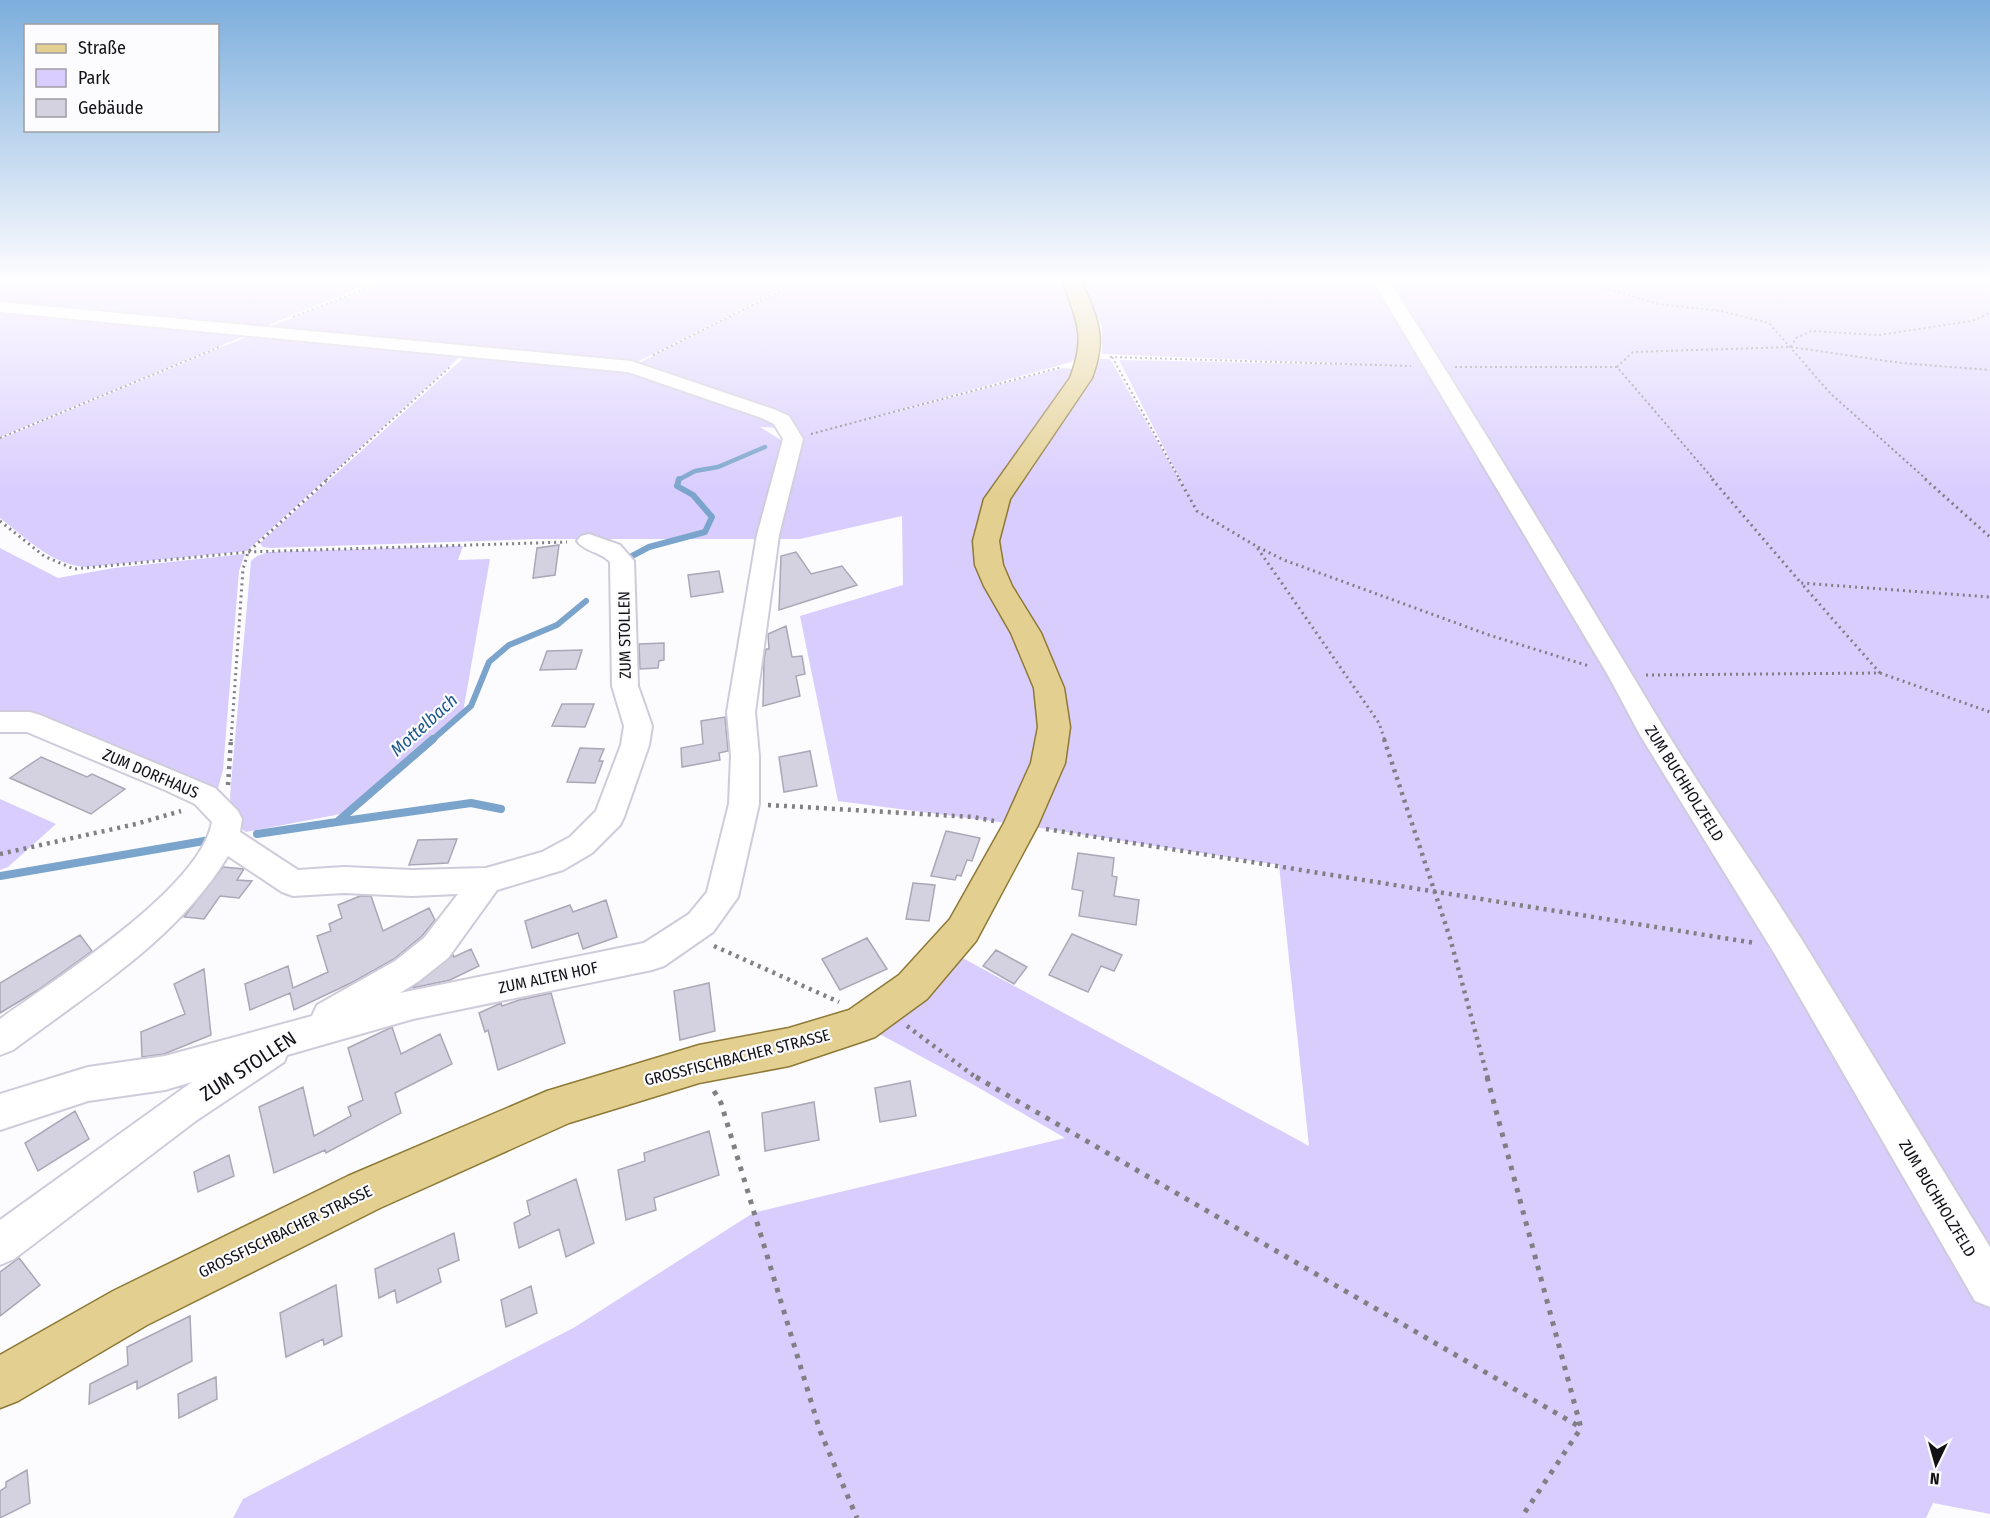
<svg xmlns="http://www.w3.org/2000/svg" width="1990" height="1518" font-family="'Fira Sans Condensed',sans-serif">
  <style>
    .green { fill: #d9cdfe }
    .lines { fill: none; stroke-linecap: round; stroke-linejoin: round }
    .stream-far2 { stroke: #7aa4cb; stroke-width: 4.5 }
    .stream-far1 { stroke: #7aa4cb; stroke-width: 6 }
    .stream { stroke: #7aa4cb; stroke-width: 8 }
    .building { fill: #d4d1e1; stroke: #aba7b7; stroke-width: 1.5 }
    .minor-casing { stroke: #cfcbdb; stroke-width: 4 }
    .major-casing { stroke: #8e7936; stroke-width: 3 }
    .path-far3 { stroke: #807f84; stroke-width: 2; stroke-dasharray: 2 3; stroke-linecap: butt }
    .path-far2 { stroke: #807f84; stroke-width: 3; stroke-dasharray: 2 4; stroke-linecap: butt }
    .path-far1 { stroke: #807f84; stroke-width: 4.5; stroke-dasharray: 3 5; stroke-linecap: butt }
    .path { stroke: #807f84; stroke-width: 5; stroke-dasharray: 4.5 7; stroke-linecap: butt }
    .minor { fill: #fff; fill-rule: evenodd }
    .major { fill: #e3d091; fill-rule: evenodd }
    .labels { text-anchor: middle; stroke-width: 4.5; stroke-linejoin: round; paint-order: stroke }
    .street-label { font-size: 16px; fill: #121116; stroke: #fcfbfe }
    .water-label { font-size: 18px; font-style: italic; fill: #1a588a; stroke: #fcfbfe }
    .near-street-label { font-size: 20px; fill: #121116; stroke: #fcfbfe }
  </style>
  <rect width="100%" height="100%" fill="#fcfbfe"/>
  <path class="green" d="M0,279H383L263,327L0,305Z
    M393,279H801L631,365L261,330Z
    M804,279H1059L1079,328L1078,356L1071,362L854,423L1063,368L1073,369L1081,378L1094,371L1099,359H1110L1187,493L1119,360L1378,365L1102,354V326L1085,292L1083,279H1990V1514L1933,1503L1926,1518H233L243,1499L575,1327L753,1213L1065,1138L974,1085L861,1024L946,949L1309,1146L1279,865L1021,825L838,801L800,616L903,585L902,516L800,539H536L271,548L263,547L260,543L469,353L612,366L767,416L781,428L760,427L792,447L782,420L631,367Z
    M0,308L254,332L0,437Z
    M256,333L465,352L247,551L86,567C52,565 26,538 0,518V439Z
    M463,546L458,560L490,559L463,712L346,813L246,832L236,825L230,798L231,783L251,561L257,556L269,552Z
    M0,548L58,578L114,568L245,554L239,571L223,770L218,788L0,714Z
    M0,799L56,824L8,867L0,870Z"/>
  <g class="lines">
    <path class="stream-far2" d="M678,480L695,471L718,467L765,447"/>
    <path class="stream-far1" d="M632,556L649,547L705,532L712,517L693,495L677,486L679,479
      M431,741L471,706L489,662L509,645L557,625L586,601"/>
    <path class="stream" d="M337,822L471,803L501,809
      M257,834L337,822L433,739
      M0,876L210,840"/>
  </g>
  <path class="building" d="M559,545L555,575L533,578L537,548Z
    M796,552L811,574L842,566L857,585L779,610L781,556Z
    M719,571L723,592L691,597L688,575Z
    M786,626L792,657L802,656L805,674L796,676L800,696L763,706L764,660L766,649H769L768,634Z
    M664,643V660L659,661L658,668L640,669L639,644Z
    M582,650L576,669L540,670L547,651Z
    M562,704H594L585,727L552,726Z
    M725,717L728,751L719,753L720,760L682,767L681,748L703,744L701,721Z
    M580,748L604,749L599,761H603L595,783L567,782Z
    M810,751L817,786L784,792L779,757Z
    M41,757L87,777L92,774L125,789L91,814L10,778Z
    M946,831L980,838L972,861L967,860L961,876L957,875L955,880L931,876Z
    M457,839L448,863L409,865L418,840Z
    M1078,853L1114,858L1112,876L1117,877L1114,896L1139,900L1136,925L1079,916L1083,891L1072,889Z
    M223,867L244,869L237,880L252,881L239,898L220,896L204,919L184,917Z
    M913,883L935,885L929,921L906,919Z
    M360,896H371L383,931L429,908L435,920L422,936L394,959L353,982L294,1010L290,993L250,1010L245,984L288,966L293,988L328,972L317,936L331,931L329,924L342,918L338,905Z
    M606,900L617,937L583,949L578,933L532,948L525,921L570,905L573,912Z
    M1072,934L1122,955L1114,971L1101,966L1088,992L1049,975Z
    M80,935L92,951L38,990L0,1013V983Z
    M867,938L887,969L840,990L822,959Z
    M471,949L479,966L450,980L412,988L453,955L454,957Z
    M996,950L1027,967L1014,984L983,966Z
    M204,969L211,1035L164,1054L142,1057L141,1032L185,1014L174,984Z
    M709,983L715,1031L680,1040L674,991Z
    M551,993L565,1043L498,1070L488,1030L485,1032L479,1013L501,1003L502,1006L519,1000Z
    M392,1027L401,1054L440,1034L452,1064L395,1093L401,1113L326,1153L325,1150L274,1173L259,1107L303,1087L314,1136L351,1116L348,1107L363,1100L348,1048Z
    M910,1081L916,1116L880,1122L875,1088Z
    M814,1102L819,1140L765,1151L762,1113Z
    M75,1111L89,1139L38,1171L25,1143Z
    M709,1131L719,1175L654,1198L656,1210L626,1220L618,1170L645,1161L644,1153Z
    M229,1155L234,1176L198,1192L194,1172Z
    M576,1179L594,1243L566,1257L559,1229L519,1248L514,1223L530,1215L527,1201Z
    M454,1233L459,1260L438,1269L441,1282L397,1303L395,1290L379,1298L375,1269Z
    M19,1258L40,1285L0,1316V1272Z
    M336,1285L342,1336L324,1345L323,1339L286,1357L280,1313Z
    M531,1286L537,1313L506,1327L501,1300Z
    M190,1316L192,1361L137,1389V1381L89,1404L90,1384L128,1365L127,1347Z
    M216,1377L217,1399L179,1418L178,1394Z
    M27,1470L30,1503L0,1518V1491L6,1487V1482Z"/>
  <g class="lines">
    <g class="minor-casing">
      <path id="minor" d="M1372,279H1388C1482,426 1572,575 1661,723C1706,797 1756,867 1802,940C1865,1042 1927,1145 1990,1247V1307L1975,1301L1777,958L1640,735L1609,677Z
        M0,302L631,361L776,410L789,416L803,439L779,535L755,712L759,756V804L738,897L713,932L664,966L652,970L413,1019L287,1055L284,1062L197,1120L14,1259L0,1265V1220L192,1082L165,1090L88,1101L0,1130V1094L88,1067L165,1056L312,1016L317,1005L395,961L424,938L458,894L412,896L344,893L293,896L282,892L228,856C177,940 90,992 13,1050L0,1055V1019C55,979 200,889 212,822L195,804L165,790L27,732H0V712H30L40,715L215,788L238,811L242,819L240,832L298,870L344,867L412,870L486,868L542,852L570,837L596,811L621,745L624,726L612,686L610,562C601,552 585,552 577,541L581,536L589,534L620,545L634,561L638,686L652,726L649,745L624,817L620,825L592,853L563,870L497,890L448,958L419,981L400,993L644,943L689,914L707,892L729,804L731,756L727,712L757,535L783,439L774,424L762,418L628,372L0,312Z"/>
    </g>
    <g class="major-casing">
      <path id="major" d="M1062,279H1081C1097,320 1108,334 1092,378L1010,499L999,541L1003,565L1012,586L1041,633L1064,688L1070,727L1065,763L1038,825L976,941L927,999L875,1037L861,1042L789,1066L699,1083L569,1123L380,1208L147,1325L18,1401L0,1408V1355L113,1291L348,1176L547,1091L699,1045L789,1028L849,1010L899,975L950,919L1004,823L1031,763L1038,727L1034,688L1011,633L984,586L975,565L973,541L984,499L1070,378C1087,334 1076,321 1062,279Z"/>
    </g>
    <path class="path-far3" d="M1404,285L1563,284L1612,290L1658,304L1721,311L1769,323L1830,393L1927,480
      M293,317L390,279
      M1791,347L1796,338L1811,331L1879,335L1972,321L1990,313
      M653,355L804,279
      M1110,357L1411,366
      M1112,357L1180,480
      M1455,367H1617L1714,480
      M1617,367L1633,352L1791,347L1901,363L1990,370
      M811,434L1062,367
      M0,438L222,346
      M326,480L450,367"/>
    <path class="path-far2" d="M1179,479L1197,511L1256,546L1379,723L1385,741
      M1712,479L1801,583
      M1925,479L1990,537
      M0,521L44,556L74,569L248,552L567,542
      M1258,547L1284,560L1489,635L1589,666
      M1880,673L1990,712
      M1646,675L1880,673L1801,583L1990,597
      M231,741L243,569L248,552L328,479"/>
    <path class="path-far1" d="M1384,739L1450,938L1488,1079
      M228,785L231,739
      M768,805L973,817L994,821
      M1046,829L1755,943
      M0,854L136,824L181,811
      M714,946L839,1002
      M907,1026L978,1079"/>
    <path class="path" d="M976,1077L1580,1427
      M1487,1077L1581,1428L1521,1518
      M714,1091L721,1103L820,1431L857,1518"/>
    <use href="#minor" class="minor"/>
    <use href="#major" class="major"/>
  </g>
  <linearGradient id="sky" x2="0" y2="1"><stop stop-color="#7caedc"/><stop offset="0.57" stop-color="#fefdff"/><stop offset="1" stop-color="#fefdff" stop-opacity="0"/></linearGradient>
  <rect width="1990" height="492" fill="url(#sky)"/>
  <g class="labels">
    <g class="street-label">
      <text transform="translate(624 635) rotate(-91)" y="6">ZUM STOLLEN</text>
      <text transform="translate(151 773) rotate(23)" y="6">ZUM DORFHAUS</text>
      <text transform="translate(1685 783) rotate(58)" y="6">ZUM BUCHHOLZFELD</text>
      <text transform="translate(548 977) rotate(-12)" y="6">ZUM ALTEN HOF</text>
      <text transform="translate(737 1057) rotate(-14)" y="6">GROSSFISCHBACHER STRASSE</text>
      <text transform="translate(1938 1198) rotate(59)" y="6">ZUM BUCHHOLZFELD</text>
      <text transform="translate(285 1231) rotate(-26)" y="6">GROSSFISCHBACHER STRASSE</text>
    </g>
    <g class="water-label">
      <text transform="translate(424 725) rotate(-42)" y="6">Mottelbach</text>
    </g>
    <g class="near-street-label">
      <text transform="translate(248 1066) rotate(-33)" y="7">ZUM STOLLEN</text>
    </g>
  </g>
  <rect x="24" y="24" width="195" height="108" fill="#fcfbfe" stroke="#9e9da1" stroke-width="1.5"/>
  <rect x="36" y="44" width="30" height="9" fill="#e3d091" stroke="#9e9da1" stroke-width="1.5"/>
  <text x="78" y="54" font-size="18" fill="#121116">Straße</text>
  <rect x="36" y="69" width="30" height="18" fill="#d9cdfe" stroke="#9e9da1" stroke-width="1.5"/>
  <text x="78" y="84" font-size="18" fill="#121116">Park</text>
  <rect x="36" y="99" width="30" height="18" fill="#d4d1e1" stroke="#9e9da1" stroke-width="1.5"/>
  <text x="78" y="114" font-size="18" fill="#121116">Gebäude</text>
  <g transform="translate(1936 1464) rotate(185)" stroke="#fcfbfe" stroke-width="4.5" paint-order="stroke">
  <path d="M0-4.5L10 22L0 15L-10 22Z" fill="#121116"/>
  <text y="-9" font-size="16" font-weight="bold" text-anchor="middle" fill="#121116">N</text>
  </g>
</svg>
